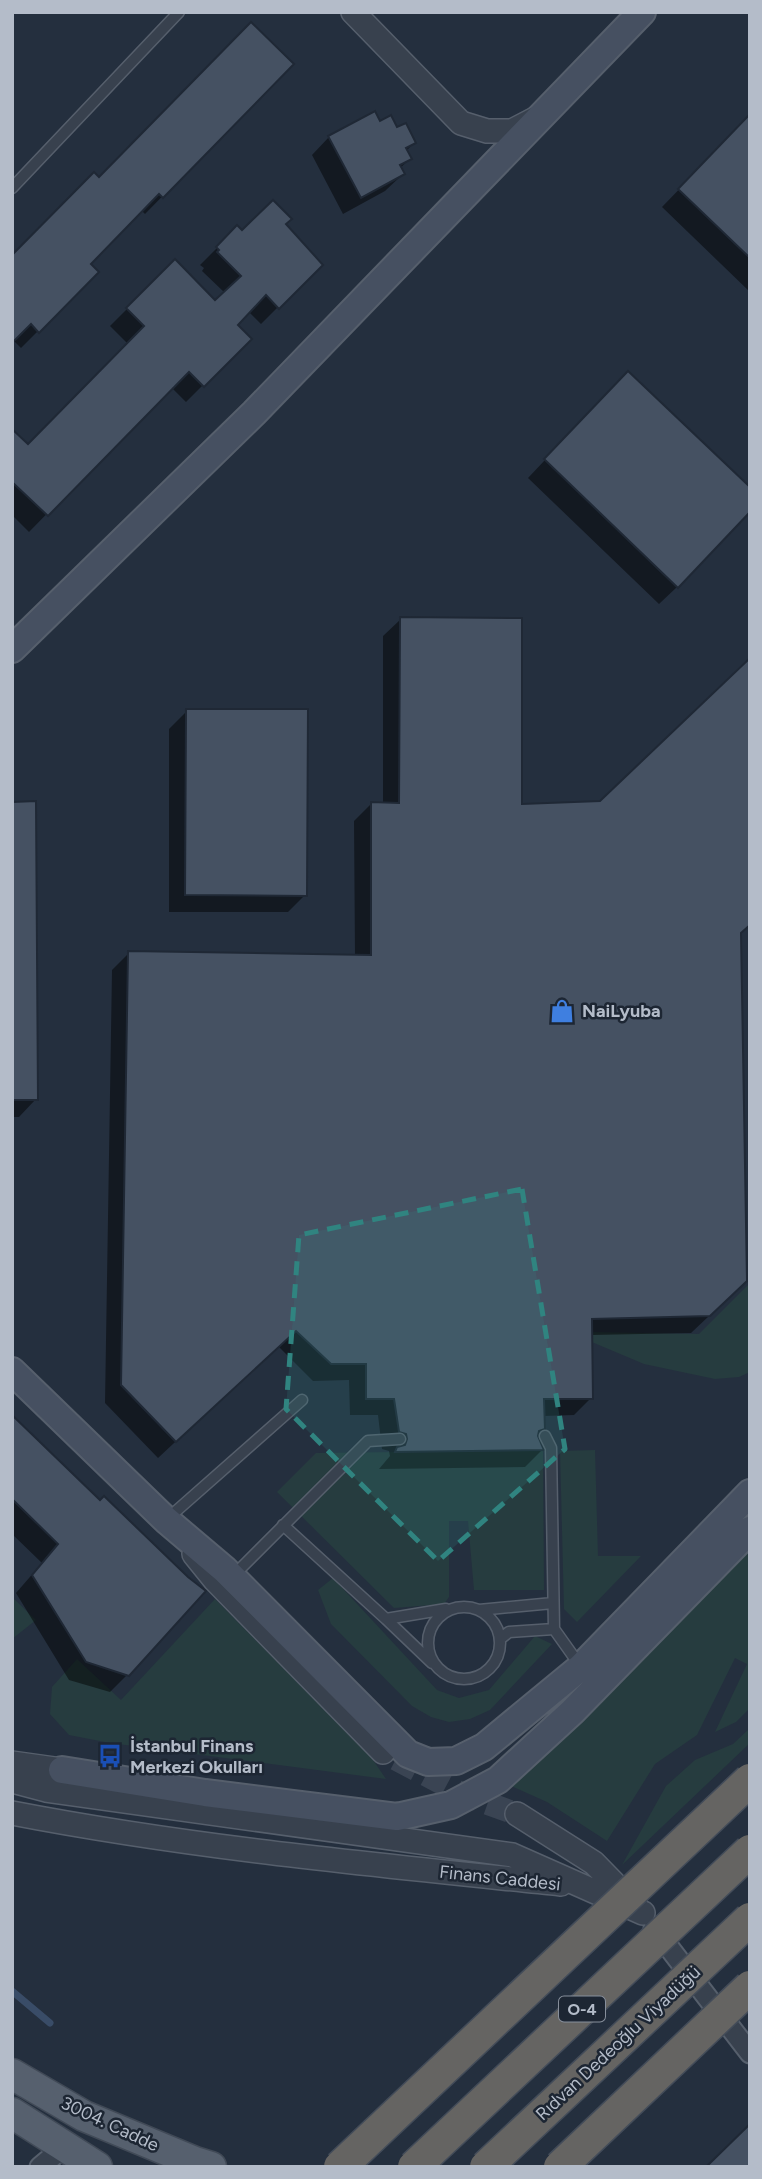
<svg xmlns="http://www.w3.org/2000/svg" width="762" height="2179" font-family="Figtree,sans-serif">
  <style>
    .green { fill: #263c3f }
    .shadow { fill: #0007 }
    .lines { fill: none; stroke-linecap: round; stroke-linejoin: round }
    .stream { stroke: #394c67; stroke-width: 7 }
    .building { fill: #455162; stroke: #1f2835; stroke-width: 2 }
    .tertiary-tunnel { stroke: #3a4453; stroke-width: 23; stroke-dasharray: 23 11; stroke-linecap: butt }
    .service-casing { stroke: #565f6c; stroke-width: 13 }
    .minor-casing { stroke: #565f6c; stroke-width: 23 }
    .tertiary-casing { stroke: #565f6c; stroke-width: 26 }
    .secondary-casing { stroke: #565f6c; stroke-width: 30 }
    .primary-casing { stroke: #414a57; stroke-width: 33 }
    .service { stroke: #38414e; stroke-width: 10 }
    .minor { stroke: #38414e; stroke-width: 19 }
    .tertiary { stroke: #38414e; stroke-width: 23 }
    .secondary { stroke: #465061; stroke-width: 26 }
    .primary { stroke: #56606e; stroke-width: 30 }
    .trunk-bridge-casing { stroke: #434c59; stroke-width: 35; stroke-linecap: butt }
    .trunk-bridge { stroke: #656462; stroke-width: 32 }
    .marked { fill: #308480; fill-opacity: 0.2; stroke: #308480; stroke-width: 5; stroke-dasharray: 14 9; stroke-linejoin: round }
    .labels { text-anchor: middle; stroke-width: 5; stroke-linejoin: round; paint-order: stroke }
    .shield { fill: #1d2633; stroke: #878f9c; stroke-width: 2 }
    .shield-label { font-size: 16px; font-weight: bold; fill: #b4bcc9 }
    .poi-label { font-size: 18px; font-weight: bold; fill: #b4bcc9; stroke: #1d2633; text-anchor: start }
    .street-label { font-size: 18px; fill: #b4bcc9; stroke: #1d2633 }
  </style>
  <rect width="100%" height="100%" fill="#242f3e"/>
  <path class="green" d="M750,1283V1372L739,1377L715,1379L644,1364L587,1340L591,1332L699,1334Z
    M543,1450L544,1590H474L468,1521H449V1597L444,1604L394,1608L277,1492L316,1453Z
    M595,1450L598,1556H641L577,1622L564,1609L560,1451Z
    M750,1546V1708L736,1722L715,1732L747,1664L735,1658L697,1735L655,1764L607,1841L547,1802L509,1785Z
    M333,1578L437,1690L459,1698L489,1690L535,1636L552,1644L490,1710L470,1719L449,1722L431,1717L412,1706L331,1624L318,1590Z
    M12,1597L36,1620L12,1639Z
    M215,1599L371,1757L386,1779L110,1743L69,1735L50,1714L52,1687L77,1659L121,1700Z
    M750,1728V1743L622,1865L666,1786L695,1760L733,1744Z"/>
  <path class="shadow" d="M292,64L145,214L141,210L89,264L97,272L21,348L13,340L99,179Z
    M750,116V292L662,207Z
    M379,123L397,129L414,143L406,151L410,159L400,168L403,174L385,191L343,214L312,155L329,137Z
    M284,224L321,264L261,324L249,312L236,325L203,385L186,402L171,387L29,532L12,515V431L28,447L128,344L110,326L175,261L215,302L225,293L202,271L204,268L200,265L237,228L242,233Z
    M611,390L677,587L659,604L528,478Z
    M401,619L520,806L739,933L728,1298L691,1333L591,1335V1398L574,1415L543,1416V1428L536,1435L542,1450L525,1467L379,1469L390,1456L389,1451L382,1449L378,1415H350L349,1380L313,1381L278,1346L158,1458L105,1403L112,970L129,953L355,957L354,821L371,804L383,805V636Z
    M187,711L305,895L288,912H169V729Z
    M12,803L36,1099L19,1117H12Z
    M12,1417L128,1674L110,1692L69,1680L16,1593L42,1563L12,1534Z"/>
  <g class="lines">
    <path class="stream" d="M12,1991L50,2023"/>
  </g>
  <path class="building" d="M251,22L294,64L163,198L159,194L91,264L99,272L39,333L31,324L12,343V255L94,172L99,177Z
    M375,111L380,121L391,115L397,127L406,123L416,143L406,148L412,159L400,165L405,174L361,198L328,136Z
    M750,114V258L678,189Z
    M273,200L292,219L286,224L323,265L279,309L266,295L238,325L252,339L204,387L189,372L48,516L12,482V429L28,444L144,326L126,308L175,259L215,300L241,276L217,252L219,250L216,247L237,225L242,230Z
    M628,371L750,487V512L678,588L544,459Z
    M400,617L522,618V804L600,801L750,658V925L741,933L747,1281L710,1316L592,1319L593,1399H544L545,1429L539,1431L538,1436L544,1450L395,1452L397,1447L405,1445L407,1439L406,1434L399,1432L394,1399H366V1364H331L296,1331L176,1442L121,1385L128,951L371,955V802L399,803Z
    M186,709H308L307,896L185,895Z
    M36,801L38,1100H12V802Z
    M12,1415L100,1500L104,1496L188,1577L206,1591L129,1676L86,1662L32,1575L58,1544L12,1499Z
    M750,2124V2167H706Z"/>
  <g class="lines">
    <path class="tertiary-tunnel" d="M396,1759L462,1794L517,1814"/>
    <g class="service-casing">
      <path id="service" d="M12,188L179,12
        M545,1436L551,1448L554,1629L581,1667
        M166,1520L302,1400
        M283,1525L386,1619
        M232,1577L368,1441L400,1439
        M428 1643a36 36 0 1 1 72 0a36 36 0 1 1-72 0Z
        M479,1610L553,1603
        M500,1639L509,1632L554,1629
        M432,1663L386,1619L446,1609"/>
    </g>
    <g class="minor-casing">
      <path id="minor" d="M654,1928L750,2053
        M40,2167L65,2146"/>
    </g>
    <g class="tertiary-casing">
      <path id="tertiary" d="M353,12L461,123L487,131H512L537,118
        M194,1554L215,1580L383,1752
        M12,1763L62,1770
        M12,1781L46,1790L512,1855L643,1913
        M12,1813C193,1848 378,1865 561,1884
        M517,1814L594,1863L636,1906"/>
    </g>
    <g class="secondary-casing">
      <path id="secondary" d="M12,649L254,413L642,12
        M12,1371L166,1520L225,1570L408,1754L428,1762L456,1761L484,1747L581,1667L750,1493
        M62,1770L205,1793L397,1817L451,1805L498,1780L572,1712L750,1530"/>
    </g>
    <g class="primary-casing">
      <path id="primary" d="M12,2074L84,2116L195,2162L211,2167
        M12,2113L97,2167"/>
    </g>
    <use href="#service" class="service"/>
    <use href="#minor" class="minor"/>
    <use href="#tertiary" class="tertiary"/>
    <use href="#secondary" class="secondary"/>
    <use href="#primary" class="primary"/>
    <g class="trunk-bridge-casing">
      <path id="trunk-bridge" d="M340,2167L750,1780
        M414,2167L750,1851
        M486,2167L750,1919
        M560,2167L750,1987"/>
    </g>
    <use href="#trunk-bridge" class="trunk-bridge"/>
  </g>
  <path class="marked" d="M522,1189L565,1449L438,1561L286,1409L299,1235Z"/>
  <defs>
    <g id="shop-bare" transform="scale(1.89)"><path d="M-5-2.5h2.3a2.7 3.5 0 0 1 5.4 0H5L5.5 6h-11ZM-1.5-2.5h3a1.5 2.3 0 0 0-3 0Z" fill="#3f7fe0" stroke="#1d2633" stroke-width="2.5" paint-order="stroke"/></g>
    <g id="bus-bare" transform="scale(1.89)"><path d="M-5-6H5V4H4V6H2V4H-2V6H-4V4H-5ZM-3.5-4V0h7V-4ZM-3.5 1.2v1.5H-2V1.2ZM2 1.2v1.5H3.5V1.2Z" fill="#1a4fb4" stroke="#1d2633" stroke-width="2.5" paint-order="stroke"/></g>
  </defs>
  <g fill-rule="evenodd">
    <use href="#shop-bare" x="562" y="1011"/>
    <use href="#bus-bare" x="110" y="1756"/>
  </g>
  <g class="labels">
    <rect class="shield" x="559" y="1996.5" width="46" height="25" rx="5"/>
    <g class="shield-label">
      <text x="582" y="2015">O-4</text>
    </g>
    <g class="poi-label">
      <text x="582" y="1017">NaiLyuba</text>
      <text x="130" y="1752">İstanbul Finans<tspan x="130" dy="21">Merkezi Okulları</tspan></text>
    </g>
    <g class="street-label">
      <text transform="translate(500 1878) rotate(6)" y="6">Finans Caddesi</text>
      <text transform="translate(618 2043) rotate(-43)" y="6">Rıdvan Dedeoğlu Viyadüğü</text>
      <text transform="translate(110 2124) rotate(25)" y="6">3004. Cadde</text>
    </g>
  </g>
  <rect width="762" height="2179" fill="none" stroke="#b4bcc9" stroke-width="28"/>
</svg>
